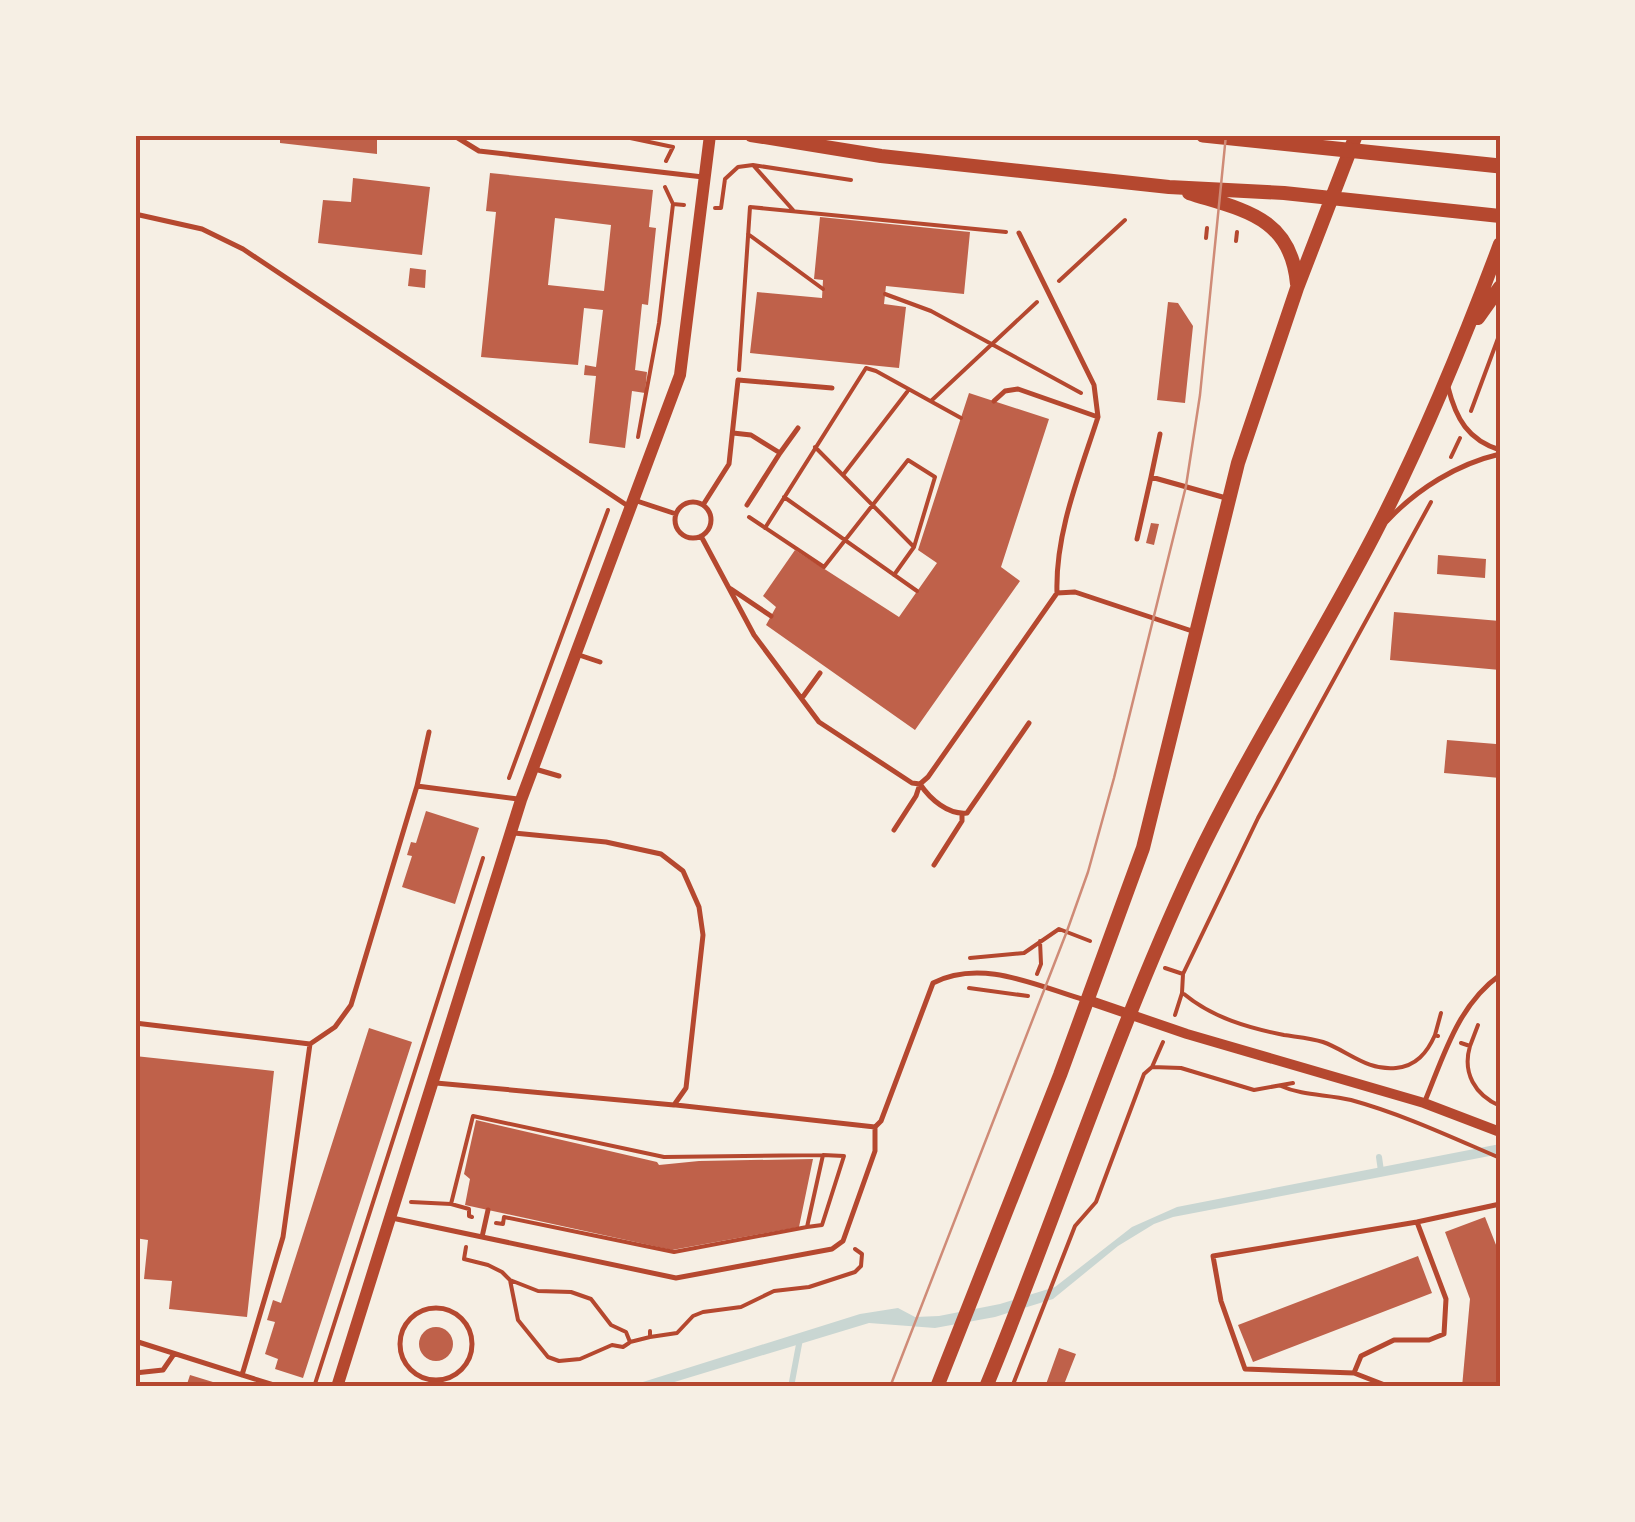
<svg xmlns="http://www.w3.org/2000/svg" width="1635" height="1522" font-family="Manrope,sans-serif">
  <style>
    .water { fill: #c9d6d2 }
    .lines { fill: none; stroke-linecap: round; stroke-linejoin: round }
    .stream { stroke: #c9d6d2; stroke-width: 6 }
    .building { fill: #bf614a; fill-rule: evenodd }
    .path { stroke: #b5482f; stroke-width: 4 }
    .service { stroke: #b5482f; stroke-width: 5 }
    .minor { stroke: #b5482f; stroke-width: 10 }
    .tertiary { stroke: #b5482f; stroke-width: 12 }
    .secondary { stroke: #b5482f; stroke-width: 14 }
    .primary { stroke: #b5482f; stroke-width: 15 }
    .tram { stroke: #cf8b77; stroke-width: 2.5 }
    .neatline { fill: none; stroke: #b5482f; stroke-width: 4 }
  </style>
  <rect width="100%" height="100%" fill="#f6efe4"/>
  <path class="water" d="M1500,1144V1154L1173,1217L1154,1224L1118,1246L1053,1299L995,1317L935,1328L869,1323L658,1387H627L860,1314L898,1308L915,1317L939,1316L1000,1304L1055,1287L1132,1227L1177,1207Z"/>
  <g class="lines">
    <path class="stream" d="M1379,1157L1381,1171
      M791,1387L800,1339"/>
  </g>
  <path class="building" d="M280,135H377V154L280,143Z
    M490,173L653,190L649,227L656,228L648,305L642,304L635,370L647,372L645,393L632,391L625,448L589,443L596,376L584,375L585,365L596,367L603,310L584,308L578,365L481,357L496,212L486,211ZM555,218L611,225L604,291L548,285Z
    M353,178L430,187L422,255L318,243L323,200L351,202Z
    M820,217L970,232L964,294L886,286L884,304L906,307L899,368L750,353L757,292L822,298L823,280L814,279Z
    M410,268L426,270L425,288L408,286Z
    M1168,302L1178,303L1193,326L1185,403L1157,400Z
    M969,393L1049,419L1001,567L1020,581L915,730L766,625L776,607L763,596L795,550L899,617L937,563L918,550Z
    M1151,523L1159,524L1154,545L1146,543Z
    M1438,555L1486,559L1485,578L1437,574Z
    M1394,612L1500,621V670L1390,660Z
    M1497,728H1500V778L1444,773L1447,740L1496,744Z
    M426,811L479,828L455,904L402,887L412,856L407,855L411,842L416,843Z
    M369,1028L412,1042L303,1378L275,1369L278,1359L265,1354L275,1322L267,1320L273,1300L281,1303Z
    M135,1056L274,1071L247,1317L169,1309L172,1281L144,1279L148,1240L135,1238Z
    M476,1120L657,1162L659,1165L699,1161L813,1159L799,1227L672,1250L465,1205L470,1179L464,1174Z
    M1485,1217L1500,1255V1387H1462L1470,1299L1445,1232Z
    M1418,1256L1432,1293L1253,1362L1238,1325Z
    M419 1344a17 17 0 1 1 34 0a17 17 0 1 1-34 0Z
    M1059,1348L1076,1354L1063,1387H1045Z
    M190,1375L226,1386V1387H186Z"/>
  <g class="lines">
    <path class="path" d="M616,135L673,147L666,161
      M753,165L793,210
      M665,187L673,204L684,205
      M715,208H721L725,179L738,167L753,165L851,180
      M748,234L823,289
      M1206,238L1207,228
      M1236,241L1237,232
      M1059,281L1125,220
      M885,294L931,311L1081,393
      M739,370L750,207L1006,232
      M931,401L1037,302
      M1471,411L1500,333
      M638,437L659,323L673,204
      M815,447L914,547
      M1451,457L1460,438
      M843,475L907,392
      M784,497L917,591
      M749,517L824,567L908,460L935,477L914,547L894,575
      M765,528L866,368L876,371L961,418
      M509,778L608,510
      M970,958L1024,953L1059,929L1090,941
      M1165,968L1183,974
      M1037,974L1041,964L1040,941
      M969,988L1028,996
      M1184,994C1213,1018 1249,1028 1284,1035C1297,1037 1311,1038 1323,1042C1348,1051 1367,1071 1396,1068C1416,1066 1427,1053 1435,1035L1438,1036
      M1175,1015L1182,993L1183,974L1258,818L1431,502
      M1435,1035L1441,1013
      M1461,1043L1470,1046C1462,1073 1475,1095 1500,1106
      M1470,1046L1478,1025
      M1152,1067L1181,1068L1254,1090L1293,1083
      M1281,1086C1303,1096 1327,1094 1351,1100C1402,1114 1451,1137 1500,1158
      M411,1202L451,1204L473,1116L664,1157L823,1155
      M451,1204L469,1209V1216L472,1217
      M496,1223L503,1224L504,1217L674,1252L807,1227L823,1155L844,1156L822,1225L807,1227
      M466,1247L464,1259L488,1265L502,1272L510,1280L538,1291L571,1292L591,1299L611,1325L626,1332L630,1342L650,1337
      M510,1280L518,1320L548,1357L559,1361L580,1359L612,1345L623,1347L629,1343
      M650,1331V1337L677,1333L693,1316L703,1312L741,1307L774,1291L809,1287L855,1272L861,1266L862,1254L855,1249
      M314,1387L483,858
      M1012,1387L1075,1226L1096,1202L1144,1074L1152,1067L1163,1042"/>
    <path class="service" d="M453,135L479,151L703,177
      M135,214L202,229L243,249L628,506
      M1019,233L1094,385L1098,417
      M1448,387C1456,419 1468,440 1500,450
      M994,401L1005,391L1018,389L1098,417C1080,473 1055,533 1057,593
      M733,433L751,435L780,453L747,505
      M780,453L798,428
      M1151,477L1160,434
      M637,501L676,514
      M675 520a18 18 0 1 1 36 0a18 18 0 1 1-36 0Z
      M703,505L729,464L738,380L832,388
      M1387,521C1417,489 1457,464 1500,454
      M701,536L754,635L819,722L912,783L920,784L928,777L1057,593L1075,592L1192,631
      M1137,539L1151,477L1226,498
      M731,589L771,616
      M579,655L600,662
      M802,698L820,673
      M429,732L417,786L518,799
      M535,769L559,776
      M920,784C930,799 948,815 967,813L1029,723
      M894,830L916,796L920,784
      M934,865L962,821V814
      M135,1023L310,1044L283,1237L242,1375
      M310,1044L335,1027L351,1005L417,786
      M436,1083L674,1105L686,1088L703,935L699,907L683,871L661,854L606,842L514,833
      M1425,1101C1444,1055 1458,1005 1500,975
      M676,1105L875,1127L881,1121L933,983C982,958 1037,986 1085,1000
      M392,1218L676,1278L832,1249L843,1241L875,1151V1127
      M482,1237L488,1210
      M400 1344a36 36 0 1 1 72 0a36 36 0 1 1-72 0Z
      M135,1341L280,1387
      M135,1373L163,1370L174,1354
      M1354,1373L1245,1369L1221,1301L1213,1256L1417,1222L1500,1204
      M1390,1387L1354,1373L1361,1356L1394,1340H1429L1444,1334L1446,1299L1417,1222"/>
    <path class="minor" d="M1088,1000L1187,1034L1424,1103L1500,1132"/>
    <path class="tertiary" d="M337,1387L521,800L680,375L710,135"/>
    <path class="secondary" d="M751,135L881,156L1169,187L1284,193L1500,216
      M1189,193C1242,210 1291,216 1297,284
      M1478,318L1500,287
      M937,1387L1060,1075L1143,848L1238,463L1297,288L1356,135
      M986,1387C1057,1215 1114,1036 1193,867C1247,753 1316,647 1374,535C1423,441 1463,343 1500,244"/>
    <path class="primary" d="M1203,135L1500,166"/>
    <path class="tram" d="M890,1387L1067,931L1088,872L1114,778L1186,486L1200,395L1226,135"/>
  </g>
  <rect width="1635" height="1522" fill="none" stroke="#f6efe4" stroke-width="275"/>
  <rect x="138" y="138" width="1360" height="1246" class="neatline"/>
</svg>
